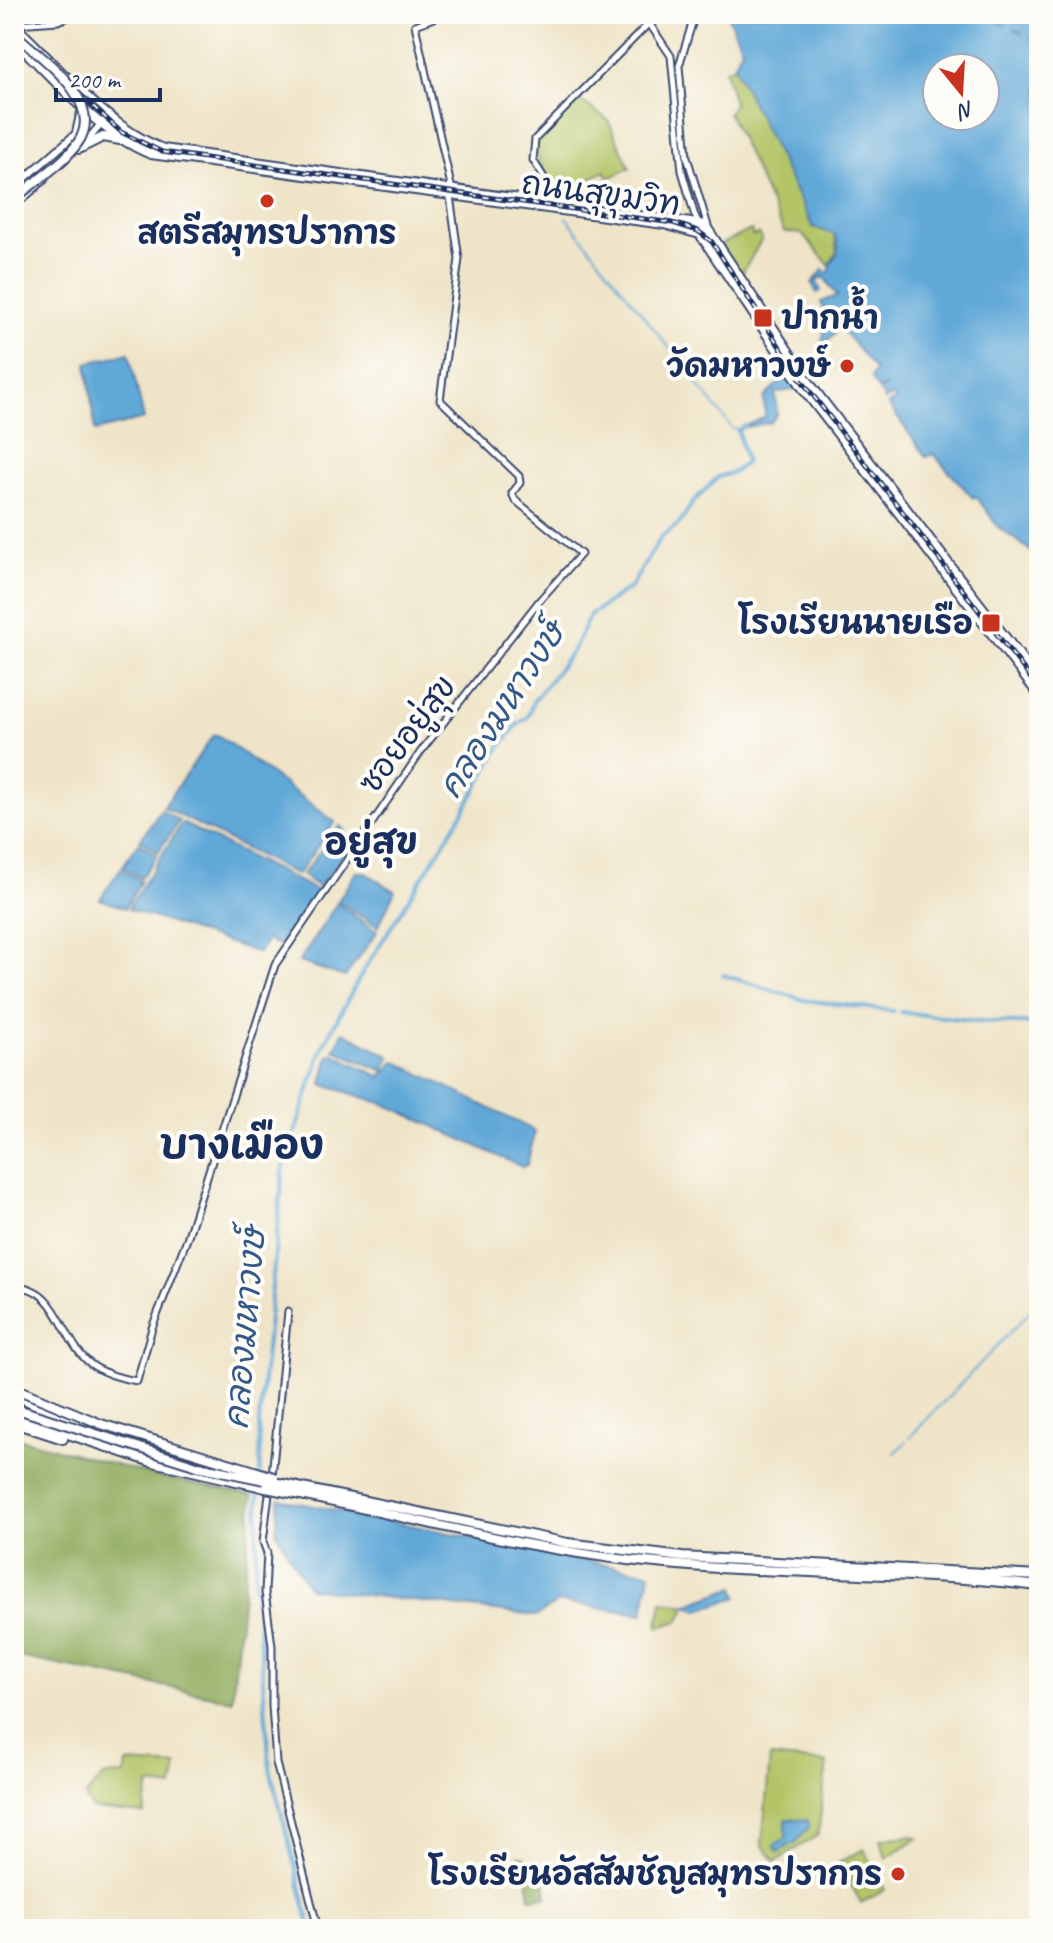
<svg xmlns="http://www.w3.org/2000/svg" width="1053" height="1943" font-family="Caveat,'Playpen Sans Thai',sans-serif">
  <style>
    .green { fill: #b4c568; stroke: #687a63; stroke-width: 2 }
    .forest { fill: #8faa5c; stroke: #556c5d; stroke-width: 2 }
    .water { fill: #61a8d8; stroke: #3e6c9b; stroke-width: 2; fill-rule: evenodd }
    .lines { fill: none; stroke-linecap: round; stroke-linejoin: round }
    .stream { stroke: #61a8d8; stroke-width: 2 }
    .canal { stroke: #61a8d8; stroke-width: 4 }
    .ferry { stroke: #345989; stroke-width: 2; stroke-dasharray: 10 8; stroke-linecap: butt }
    .secondary-casing { stroke: #3b4a6e; stroke-width: 9 }
    .primary-casing { stroke: #3b4a6e; stroke-width: 10 }
    .highway-casing { stroke: #3b4a6e; stroke-width: 12 }
    .secondary { stroke: #fff; stroke-width: 5 }
    .primary { stroke: #fff; stroke-width: 6 }
    .highway { stroke: #fff; stroke-width: 8 }
    .rail-casing { stroke: #1b2f5e; stroke-width: 5 }
    .rail { stroke: #fdfcf7; stroke-width: 2; stroke-dasharray: 6; stroke-linecap: butt }
    .highway-bridge-casing { stroke: #3b4a6e; stroke-width: 12; stroke-linecap: butt }
    .highway-bridge { stroke: #fff; stroke-width: 8 }
    .poi-dot { fill: #c8321e; stroke: #fdfcf7; stroke-width: 3 }
    .labels { text-anchor: middle; stroke-width: 8; stroke-linejoin: round; paint-order: stroke }
    .street-label { font-size: 32px; fill: #1b2f5e; stroke: #fdfcf7 }
    .poi-label { font-size: 32px; font-weight: bold; fill: #1b2f5e; stroke: #fdfcf7; text-anchor: end }
    .water-label { font-size: 34px; font-style: italic; fill: #345989; stroke: #fdfcf7 }
    .quarter-label { font-size: 36px; font-weight: bold; fill: #1b2f5e; stroke: #fdfcf7 }
    .district-label { font-size: 40px; font-weight: bold; fill: #1b2f5e; stroke: #fdfcf7 }
  </style>
  <rect width="100%" height="100%" fill="#fdfcf7"/>
  <filter id="ink" filterUnits="userSpaceOnUse"><feTurbulence type="fractalNoise" baseFrequency=".0125" numOctaves="2"/><feDisplacementMap in="SourceGraphic" scale="16" xChannelSelector="R" yChannelSelector="G"/><feConvolveMatrix kernelMatrix="1 2 1 2 8 2 1 2 1" color-interpolation-filters="sRGB"/></filter>
  <filter id="wash" filterUnits="userSpaceOnUse"><feTurbulence type="fractalNoise" baseFrequency=".006" numOctaves="4" result="noise"/><feDisplacementMap in="SourceGraphic" scale="32" xChannelSelector="R" yChannelSelector="G"/><feGaussianBlur stdDeviation="1.8" result="paint"/><feColorMatrix in="noise" values="0 0 0 0 0 0 0 0 0 0 0 0 0 0 0 0 0 1.4 0 .05"/><feComposite in="paint" operator="in"/></filter>
  <g filter="url(#wash)">
    <rect width="100%" height="100%" fill="#efe4c8"/>
    <path class="green" d="M734,66L813,227L835,235L837,252L829,265L802,234L784,232L728,112L734,104L725,70Z
      M578,99L608,120L630,168L609,178L605,171L589,179L585,190L568,198C551,190 533,160 537,141Z
      M751,230L753,236L759,234L762,239L740,277L720,245Z
      M662,1602L681,1604L685,1610L679,1621L658,1627Z
      M770,1757L827,1763L818,1835L775,1862L762,1844Z
      M127,1763L177,1766L173,1788L149,1785L144,1814L92,1809L85,1796L104,1776L125,1775Z
      M911,1836L918,1838L886,1858L881,1839Z
      M864,1849L885,1890L861,1903L839,1862Z"/>
    <path class="forest" d="M14,1437L159,1477L253,1495L232,1700L14,1656Z
      M519,1856L525,1858L527,1869H544L547,1897L530,1898L526,1870L514,1869Z"/>
    <path class="water" d="M727,14H1039V557L998,527L976,496L973,498L933,454L926,457L888,404L896,400L894,396L885,400L879,391L886,386L878,390L871,378L875,370L840,327L825,344L819,377L798,389L775,393L777,414L771,422L742,428L765,417L764,398L782,380L816,371L826,322L821,302L837,296L824,277L816,280L821,291L817,293L812,283L823,270L828,273L831,268L829,265C838,257 840,247 835,235L813,227L734,66L742,48ZM937,68H985V116H937Z
      M129,353L144,419L95,431L87,363Z
      M218,735L335,822L297,875L163,807L213,736Z
      M161,810L179,821L158,852L140,840Z
      M182,823L318,891L279,945L267,940L259,953L128,909Z
      M340,826L345,830L341,836L351,844L319,887L302,875Z
      M139,843L157,855L141,878L122,867Z
      M120,869L141,881L125,908L100,899Z
      M356,872H364L395,891L378,927L338,901Z
      M337,903L377,932L345,977L299,962Z
      M343,1032L390,1056L384,1071L334,1050Z
      M333,1054L381,1077L395,1061L535,1131L527,1165L522,1167L387,1105L322,1084L329,1055Z
      M279,1499L650,1573L643,1614L558,1602L537,1616L309,1588L276,1532Z
      M735,1587L738,1597L699,1610L685,1605Z
      M786,1819L808,1820L809,1827L796,1842L778,1852L774,1845L786,1838Z"/>
    <g class="lines">
      <path class="stream" d="M566,217L732,428L738,430
        M910,1437L1039,1302
        M895,1453L906,1441"/>
      <path class="canal" d="M723,975L804,1000L893,1011
        M900,1012L978,1021L1039,1024
        M260,1473L259,1423L283,1170L323,1046L361,975L462,814L498,750L517,725L528,717L533,702L573,650L590,615L631,587L661,537L679,524L693,502L718,477L734,472L746,462L738,430L745,426
        M259,1485L255,1580L270,1768L311,1929"/>
      <path class="ferry" d="M981,14L1039,41"/>
    </g>
  </g>
  <g filter="url(#ink)">
    <g class="lines">
      <g class="secondary-casing">
        <path id="secondary" d="M445,14L415,25L452,190
          M643,14L671,56L682,171L694,213L705,237
          M695,14L679,66L687,157L708,226
          M15,24L58,21L77,14
          M560,203L533,160L535,139L658,14
          M14,1286C62,1287 60,1345 95,1367C106,1374 125,1379 137,1381L152,1328L187,1239L275,965L422,750L539,601L581,554L515,500L512,493L520,483L519,476L440,400L459,259L450,196
          M272,1476L288,1311
          M270,1486L263,1542L267,1553L265,1592L272,1646V1706L276,1763L318,1929"/>
      </g>
      <g class="primary-casing">
        <path id="primary" d="M85,143L108,116
          M14,188L79,131
          M14,206L44,180"/>
      </g>
      <g class="highway-casing">
        <path id="highway" d="M14,25C59,67 106,127 163,149L705,225L812,387L1039,681
          M14,40C55,79 98,133 151,154L664,224L700,234L805,391L1039,695
          M77,133L81,115
          M79,149L103,137L120,140
          M14,1394C49,1412 97,1436 137,1437
          M14,1416L149,1461L266,1488
          M14,1423L63,1439"/>
      </g>
      <use href="#secondary" class="secondary"/>
      <use href="#primary" class="primary"/>
      <use href="#highway" class="highway"/>
      <g class="rail-casing">
        <path id="rail" d="M14,33L121,132L162,152L673,223L698,231L712,242L802,381L1039,689"/>
      </g>
      <use href="#rail" class="rail"/>
      <g class="highway-bridge-casing">
        <path id="highway-bridge" d="M14,33C39,57 105,99 79,141C65,163 34,182 14,199
          M14,1388L101,1424L274,1477
          M14,1408L197,1466L568,1543L682,1557L1039,1576
          M266,1488C392,1512 518,1549 646,1562C777,1576 909,1570 1039,1586"/>
      </g>
      <use href="#highway-bridge" class="highway-bridge"/>
    </g>
  </g>
  <g class="poi-dot">
    <circle cx="267" cy="201" r="8"/>
    <rect x="753" y="308" width="20" height="20" rx="4"/>
    <circle cx="847" cy="366" r="8"/>
    <rect x="981" y="613" width="20" height="20" rx="4"/>
    <circle cx="898" cy="1874" r="8"/>
  </g>
  <g class="labels">
    <g class="street-label">
      <text transform="translate(601 193) rotate(8)" y="11">ถนนสุขุมวิท</text>
      <text transform="translate(407 734) rotate(-53)" y="11">ซอยอยู่สุข</text>
    </g>
    <g class="poi-label">
      <text x="267" y="244" text-anchor="middle">สตรีสมุทรปราการ</text>
      <text x="781" y="329" text-anchor="start">ปากน้ำ</text>
      <text x="831" y="377">วัดมหาวงษ์</text>
      <text x="973" y="634">โรงเรียนนายเรือ</text>
      <text x="882" y="1885">โรงเรียนอัสสัมชัญสมุทรปราการ</text>
    </g>
    <g class="water-label">
      <text transform="translate(501 709) rotate(-57)" y="12">คลองมหาวงษ์</text>
      <text transform="translate(244 1328) rotate(-85)" y="12">คลองมหาวงษ์</text>
    </g>
    <g class="quarter-label">
      <text x="371" y="854">อยู่สุข</text>
    </g>
    <g class="district-label">
      <text x="242" y="1158">บางเมือง</text>
    </g>
  </g>
  <rect width="1053" height="1943" fill="none" stroke="#fdfcf7" stroke-width="48"/>
  <g transform="translate(961 92) rotate(162)"><circle r="38" fill="#fdfcf7" stroke="#a3aaba" stroke-width="2"/>
  <path d="M0-6L14 30L0 20L-14 30Z" fill="#c8321e"/>
  <text y="-12" font-size="22" font-weight="bold" text-anchor="middle" fill="#1b2f5e">N</text>
  </g>
  <path d="M56 88v12h104v-12" fill="none" stroke="#1b2f5e" stroke-width="4"/>
  <text x="68" y="88" font-size="24" fill="#1b2f5e" stroke="#fdfcf7" stroke-width="6" paint-order="stroke">200 m</text>
</svg>
